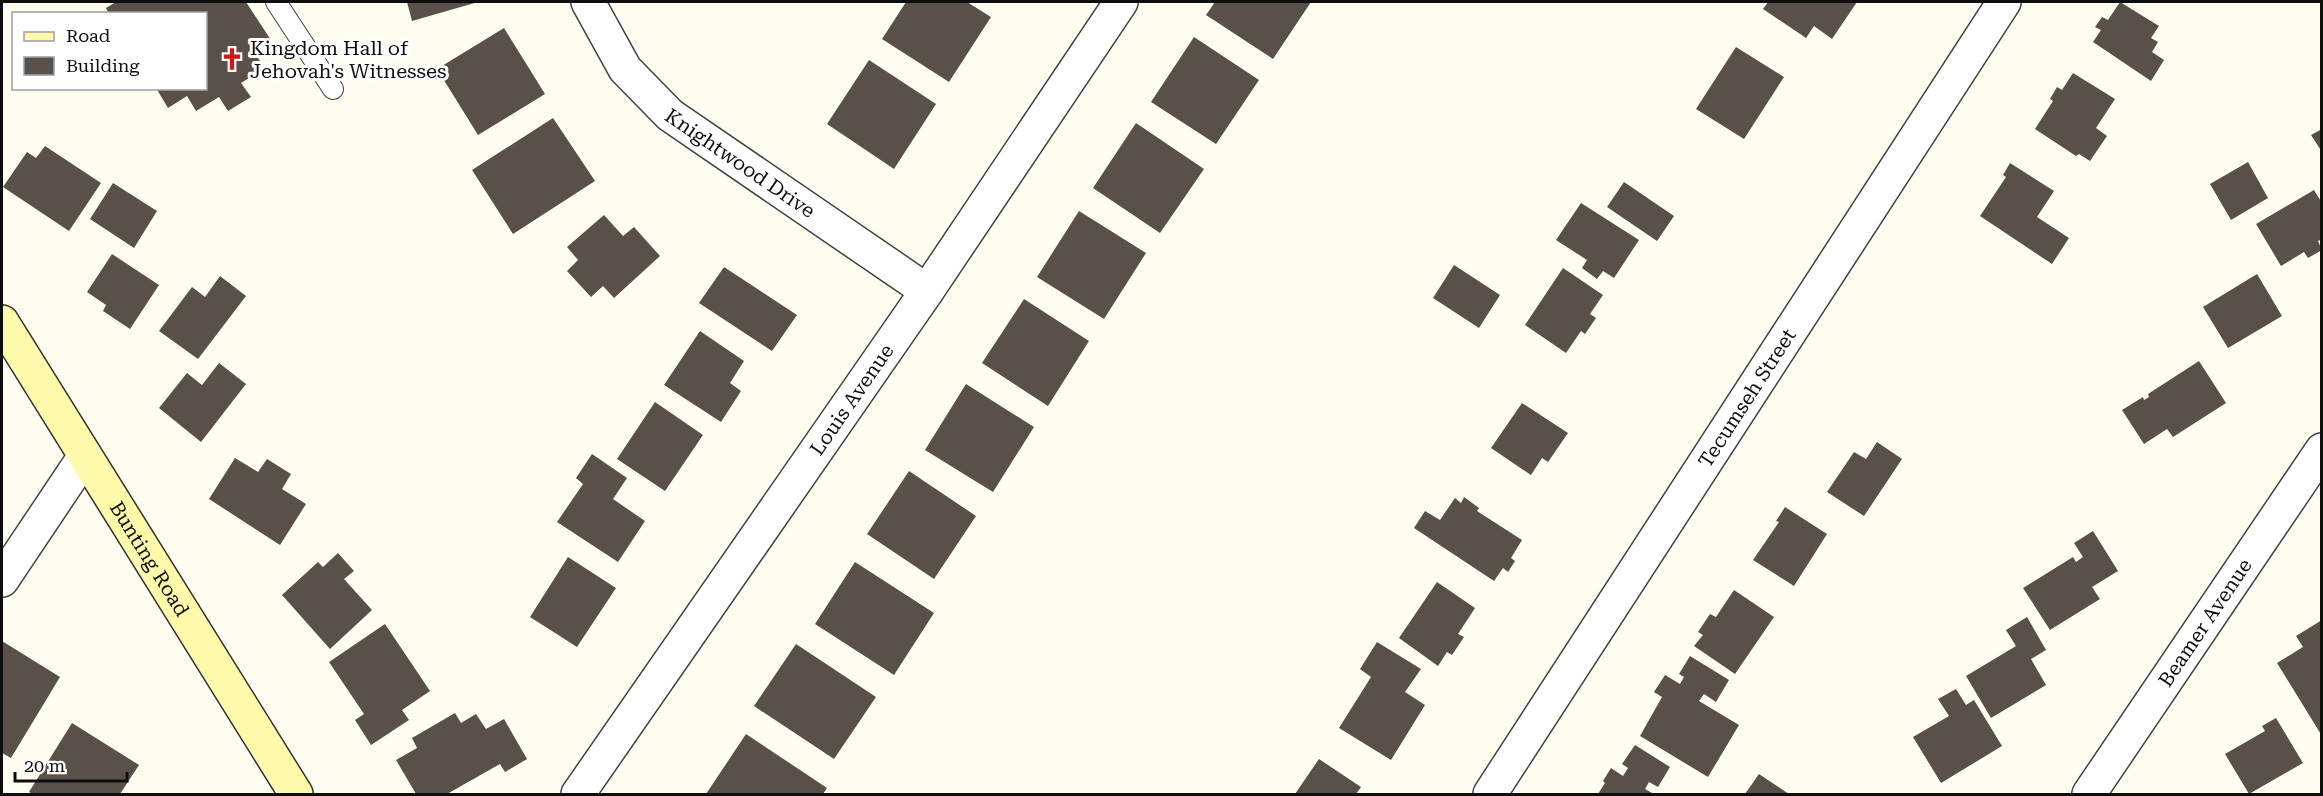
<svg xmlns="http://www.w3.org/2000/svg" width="2323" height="796" font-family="'Roboto Serif',serif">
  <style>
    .building { fill: #585049 }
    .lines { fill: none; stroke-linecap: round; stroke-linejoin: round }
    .lane-casing { stroke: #414141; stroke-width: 22 }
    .street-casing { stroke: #414141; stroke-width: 36 }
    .secondary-casing { stroke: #303030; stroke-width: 36 }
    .lane { stroke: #fff; stroke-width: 20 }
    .street { stroke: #fff; stroke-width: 33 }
    .secondary { stroke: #fffaab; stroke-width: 33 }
    .labels { text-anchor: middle; stroke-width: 6; stroke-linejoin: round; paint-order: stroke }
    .poi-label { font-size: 20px; fill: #0e0e0e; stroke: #fff; text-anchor: start }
    .street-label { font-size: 20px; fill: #0e0e0e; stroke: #fff }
  </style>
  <rect width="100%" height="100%" fill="#fffdf0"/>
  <path class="building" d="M116,2H246L271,40L253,51L265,68L241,83L251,97L228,111L219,97L196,111L187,96L168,108L156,88H206V14H109L106,8Z
    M407,2H478L412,21Z
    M906,2H967L991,17L949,82L882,39Z
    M1215,2H1311L1273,59L1206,15Z
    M1768,2H1857L1832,39L1814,26L1806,38L1763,9Z
    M2120,2L2159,26L2151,38L2158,42L2152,52L2164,60L2151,81L2093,42L2101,30L2095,27L2102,17L2108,20Z
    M504,28L545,94L478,135L437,69Z
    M1194,37L1259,80L1216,144L1151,102Z
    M1736,47L1784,77L1744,139L1696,109Z
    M869,60L936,104L894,169L827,124Z
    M2073,73L2115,99L2096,128L2107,136L2090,161L2079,154L2076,156L2035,129L2053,101L2050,99L2057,87L2062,90Z
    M553,118L595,181L513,234L472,170Z
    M1136,123L1204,169L1160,233L1093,188Z
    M2322,129V152L2311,135Z
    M45,146L101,183L69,231L3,187L27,152L36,158Z
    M2248,162L2268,198L2231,220L2210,184Z
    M2010,163L2054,191L2037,217L2069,238L2052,264L1980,216L2006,177L2003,175Z
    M1624,182L1674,216L1657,241L1607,207Z
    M113,183L157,211L134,248L90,219Z
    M2314,190L2322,203V239L2318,241L2322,250L2308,258L2304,252L2281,266L2256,224Z
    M1581,203L1639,240L1614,278L1603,271L1597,279L1582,268L1587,260L1556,240Z
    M1079,211L1146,253L1104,319L1037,277Z
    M604,215L623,236L634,227L660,256L614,298L603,286L591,297L567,271L578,260L567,247Z
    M112,254L159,285L130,329L103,311L106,305L87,292Z
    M1454,265L1500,295L1479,328L1433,298Z
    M724,267L797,315L772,351L699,303Z
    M1563,268L1603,295L1590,314L1596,318L1585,334L1581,331L1566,353L1525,325Z
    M2257,274L2282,316L2228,348L2203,307Z
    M220,276L246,296L198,359L159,331L192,287L205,297Z
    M1024,299L1089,341L1048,406L982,363Z
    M700,331L744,361L730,383L741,391L721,422L664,385Z
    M2199,361L2226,403L2173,437L2167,429L2144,444L2122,410L2143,397L2144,400L2149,397L2148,394Z
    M219,363L246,384L201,442L159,408L187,373L202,385Z
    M966,384L1034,427L993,492L925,450Z
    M655,402L703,435L665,491L617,459Z
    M1522,403L1568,433L1548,462L1542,458L1531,475L1491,448Z
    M1877,442L1902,459L1864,516L1827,492L1854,452L1866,459Z
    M592,454L627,478L613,499L645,521L618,562L557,522L583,484L576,478Z
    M235,458L258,472L267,459L291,474L282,489L306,504L280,545L209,499Z
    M909,471L976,516L934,579L867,534Z
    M1464,497L1479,508L1477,511L1522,540L1511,558L1515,561L1508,572L1503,568L1494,581L1414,528L1425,511L1440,520L1455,498L1461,503Z
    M1785,507L1827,534L1794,586L1753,560L1779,522L1776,521Z
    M2093,531L2118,571L2092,587L2100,599L2050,630L2023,588L2073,557L2076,562L2083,557L2074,543Z
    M338,553L354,571L344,579L372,610L330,649L282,595L318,562L323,567Z
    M568,557L616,588L577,647L530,617Z
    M855,562L934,613L894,675L815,624Z
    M1437,582L1475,608L1458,634L1464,637L1452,655L1447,652L1438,666L1399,638Z
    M1734,590L1774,617L1735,674L1694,646L1703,635L1698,632L1710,614L1716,617Z
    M2027,617L2046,650L2031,659L2046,685L1991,718L1966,676L2016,646L2006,630Z
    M2322,620V736L2277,663L2303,647L2296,636Z
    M385,624L430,691L402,710L409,720L371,745L355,720L364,714L329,662Z
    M2,641L60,677L11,758L2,753Z
    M1377,642L1421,669L1405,692L1425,705L1391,760L1339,728L1371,677L1360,669Z
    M796,644L876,697L834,759L754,706Z
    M1690,656L1729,680L1716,702L1704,694L1699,701L1739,725L1708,777L1640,736L1662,697L1654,692L1665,675L1680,684L1684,677L1679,674Z
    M1956,689L1966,705L1974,700L2002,746L1941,783L1913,737L1949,716L1938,699Z
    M455,713L461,723L476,714L486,729L504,719L527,759L505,772L500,764L447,794H416L396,760L417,748L412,738Z
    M2276,718L2303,763L2249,794L2225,754L2265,731L2262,726Z
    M72,723L139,765L120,794H33L29,792Z
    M746,734L827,788L823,794H706Z
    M1635,745L1670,767L1658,787L1649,782L1645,789L1654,794H1598L1605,783L1603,781L1611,768L1623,776L1628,768L1622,764Z
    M1319,759L1361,787L1356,794H1295Z
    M1759,774L1789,794H1745Z"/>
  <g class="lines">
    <g class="lane-casing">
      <path id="lane" d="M276,2L333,89"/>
    </g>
    <g class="street-casing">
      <g id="street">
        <path id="s1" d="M588,2L625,69L670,115L927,291"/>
        <path d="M2,580L85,456"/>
        <path id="s2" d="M578,794L927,291L1121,2"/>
        <path id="s3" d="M1490,794L2004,2"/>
        <path id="s4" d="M2089,794L2322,450"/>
      </g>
    </g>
    <g class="secondary-casing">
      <g id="secondary">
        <path id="s5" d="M2,322L296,794"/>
      </g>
    </g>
    <use href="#lane" class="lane"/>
    <use href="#street" class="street"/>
    <use href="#secondary" class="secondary"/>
  </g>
  <defs>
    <g id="church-bare" transform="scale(1.8)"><path d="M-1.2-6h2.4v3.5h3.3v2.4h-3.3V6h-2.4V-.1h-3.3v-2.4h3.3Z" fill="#ce1717" stroke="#fff" stroke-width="2.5" paint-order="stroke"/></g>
  </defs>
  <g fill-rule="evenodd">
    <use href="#church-bare" x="232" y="59"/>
  </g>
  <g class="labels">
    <g class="poi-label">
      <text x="250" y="55">Kingdom Hall of<tspan x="250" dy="23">Jehovah's Witnesses</tspan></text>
    </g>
    <g class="street-label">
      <text dy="7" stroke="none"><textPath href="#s1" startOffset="226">Knightwood Drive</textPath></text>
      <text dy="7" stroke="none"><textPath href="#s3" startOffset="472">Tecumseh Street</textPath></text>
      <text dy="7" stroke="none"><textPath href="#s2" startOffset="480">Louis Avenue</textPath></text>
      <text dy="7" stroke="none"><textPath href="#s5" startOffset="279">Bunting Road</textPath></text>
      <text dy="7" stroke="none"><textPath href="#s4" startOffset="207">Beamer Avenue</textPath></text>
    </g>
  </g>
  <rect width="2323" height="796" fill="none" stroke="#0e0e0e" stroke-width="6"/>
  <rect x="12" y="12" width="195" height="78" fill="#ffffff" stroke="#9f9f9f" stroke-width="1.5"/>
  <rect x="24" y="32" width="30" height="9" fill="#fffaab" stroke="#9f9f9f" stroke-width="1.5"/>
  <text x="66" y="42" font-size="18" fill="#0e0e0e">Road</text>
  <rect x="24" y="57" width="30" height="18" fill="#585049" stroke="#9f9f9f" stroke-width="1.5"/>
  <text x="66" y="72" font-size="18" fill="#0e0e0e">Building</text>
  <path d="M15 772v9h112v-9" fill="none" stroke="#0e0e0e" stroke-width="3"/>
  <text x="24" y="772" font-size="18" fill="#0e0e0e" stroke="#ffffff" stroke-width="4.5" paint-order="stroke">20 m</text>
</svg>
